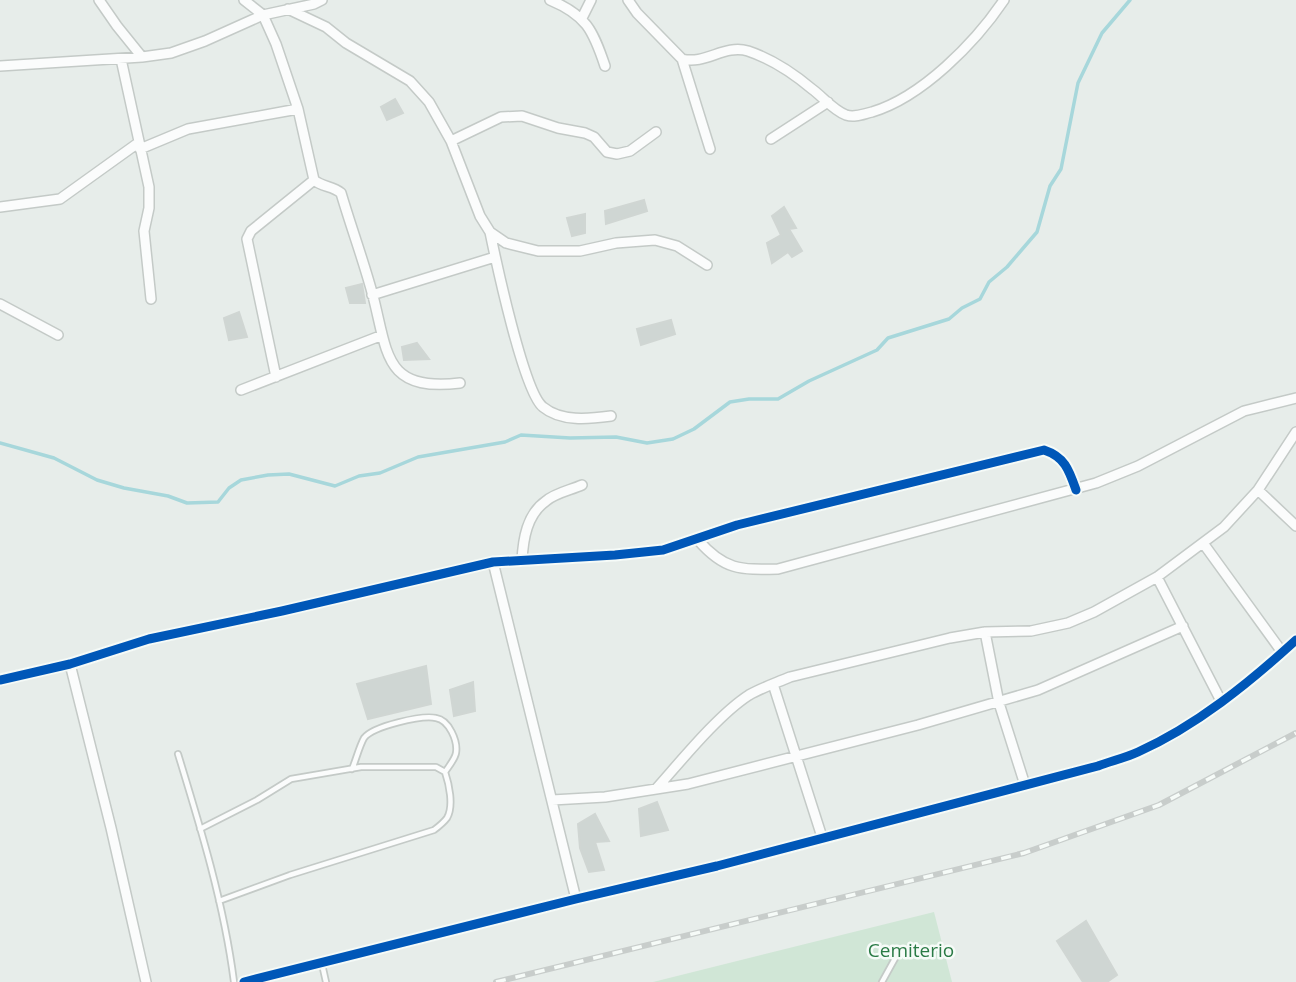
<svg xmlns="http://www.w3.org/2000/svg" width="1296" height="982" font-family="'Open Sans',sans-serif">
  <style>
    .green { fill: #d0e6d6 }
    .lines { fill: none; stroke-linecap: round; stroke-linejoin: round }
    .stream { stroke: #a7d7db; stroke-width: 3.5 }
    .building { fill: #cfd6d3; stroke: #d0d6d3; stroke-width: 2 }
    .lane-casing { stroke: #c4cac7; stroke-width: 8 }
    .street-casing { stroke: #c4cac7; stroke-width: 12 }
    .lane { stroke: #fbfcfc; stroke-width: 4.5 }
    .street { stroke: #fbfcfc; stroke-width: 9 }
    .rail-casing { stroke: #c8cdcb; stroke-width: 6 }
    .rail { stroke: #f6fbf8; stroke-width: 3.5; stroke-dasharray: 10; stroke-linecap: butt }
    .cycleway-casing { stroke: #f6fbf8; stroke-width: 13 }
    .cycleway { stroke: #0057b8; stroke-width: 9 }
    .labels { text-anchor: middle; stroke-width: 5; stroke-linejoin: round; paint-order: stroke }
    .park-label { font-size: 19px; fill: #2b7b46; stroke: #f6fbf8 }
  </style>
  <rect width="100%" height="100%" fill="#e7edea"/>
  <path class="green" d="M934,912L952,982H653Z"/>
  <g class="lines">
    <path class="stream" d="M0,443L54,458L97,480L124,488L168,496L187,503L218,502L229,488L241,480L268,475L289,474L335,486L359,476L380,473L418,457L505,442L521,435L570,438L616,437L647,443L673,439L694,429L730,402L749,399H778L809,381L877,350L888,338L949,319L962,308L980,299L989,282L1007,267L1037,232L1050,186L1061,169L1078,83L1102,33L1130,0"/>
  </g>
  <path class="building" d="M395,99L403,113L387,120L381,107Z
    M644,200L647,211L606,224L605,211Z
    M784,207L796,228L789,229L802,251L792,257L788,252L772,263L767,243L781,235L772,216Z
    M585,214V233L572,236L567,218Z
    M362,284L365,303H350L346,288Z
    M239,312L247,337L229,340L224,318Z
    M671,320L675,334L641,345L637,329Z
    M417,343L429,359L404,360L402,347Z
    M426,666L431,704L368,719L357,684Z
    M473,682L475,711L454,716L450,690Z
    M657,802L668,830L641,836L639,809Z
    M595,814L609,841L595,842L604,870L589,872L580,848L578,824Z
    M1086,921L1117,975L1107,982H1083L1057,941Z"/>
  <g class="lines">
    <g class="lane-casing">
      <path id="lane" d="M178,754C201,829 224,904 234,982
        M352,769C356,760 359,747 364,738C373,726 422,715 436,718C449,720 458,741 456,753C455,759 449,766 445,772
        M200,829L257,800L291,779L361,767H436L445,772C449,784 454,806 447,818C444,822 438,827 434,830L290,875L219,901
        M322,964L326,982
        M882,982L898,953"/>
    </g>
    <g class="street-casing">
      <path id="street" d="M99,0L117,26L142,57
        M244,0L263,15L276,44L298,109L314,180C322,187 333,186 341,193C351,227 364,262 373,296C388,354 384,392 460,383
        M550,0C586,15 593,30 605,66
        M628,0L637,13L682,59C706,65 724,44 748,51C772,59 793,73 812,89C823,97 833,110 846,115C855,118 863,114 872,112C922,97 975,43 1004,0
        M288,9L326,27L346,43L410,81L429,102L451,141L480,216L490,232L506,243L538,251H580L616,243L655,240L677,246L707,265
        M582,18L591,0
        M121,59L149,187V208L144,231L151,299
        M682,59L710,149
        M0,66L142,57L171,53L205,41L263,15L314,4L322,0
        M771,139L828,102
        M451,141L501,117L522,116L558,128L585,133L594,137L607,152L617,154L630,151L656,132
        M140,149L188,129L298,109
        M0,207L60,199L138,143
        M490,232C496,261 524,393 543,407C561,422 589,419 611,416
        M372,295L495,257
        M0,304L58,335
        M276,377L247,239L251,231L314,180
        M241,390L380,336
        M1258,490L1296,526
        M698,540C724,570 740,570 778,569L1096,483L1138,466L1244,411L1296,398
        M1203,543L1282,652
        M522,561C523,539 527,514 546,501C555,493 571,490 582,485
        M493,562L576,899
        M1157,577L1221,701
        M985,632L999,703L1025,785
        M70,664L111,828L146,982
        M0,680L70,664L149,639L282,611L493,562L615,555L663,550L737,525L1044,450C1065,457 1069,470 1076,490
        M773,684L822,837
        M656,789C681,761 718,715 749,695C761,688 776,683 790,677L950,638L985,632L1031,631L1068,623L1094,612L1157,577L1224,527L1258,490L1296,432
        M552,800L605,797L688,784L918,725L1038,690L1183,626
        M244,982L576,899L717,866L1098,766C1111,761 1125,758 1138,752C1196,726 1249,683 1296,640"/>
    </g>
    <use href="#lane" class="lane"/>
    <use href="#street" class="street"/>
    <g class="rail-casing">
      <path id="rail" d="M496,982L1024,853L1159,805L1296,733"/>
    </g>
    <use href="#rail" class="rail"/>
    <g class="cycleway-casing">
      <path id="cycleway" d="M0,680L70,664L149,639L282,611L493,562L615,555L663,550L737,525L1044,450C1065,457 1069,470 1076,490
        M244,982L576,899L717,866L1098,766C1111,761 1125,758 1138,752C1196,726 1249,683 1296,640"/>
    </g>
    <use href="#cycleway" class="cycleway"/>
  </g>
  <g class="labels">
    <g class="park-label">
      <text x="911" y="957">Cemiterio</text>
    </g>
  </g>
</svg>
